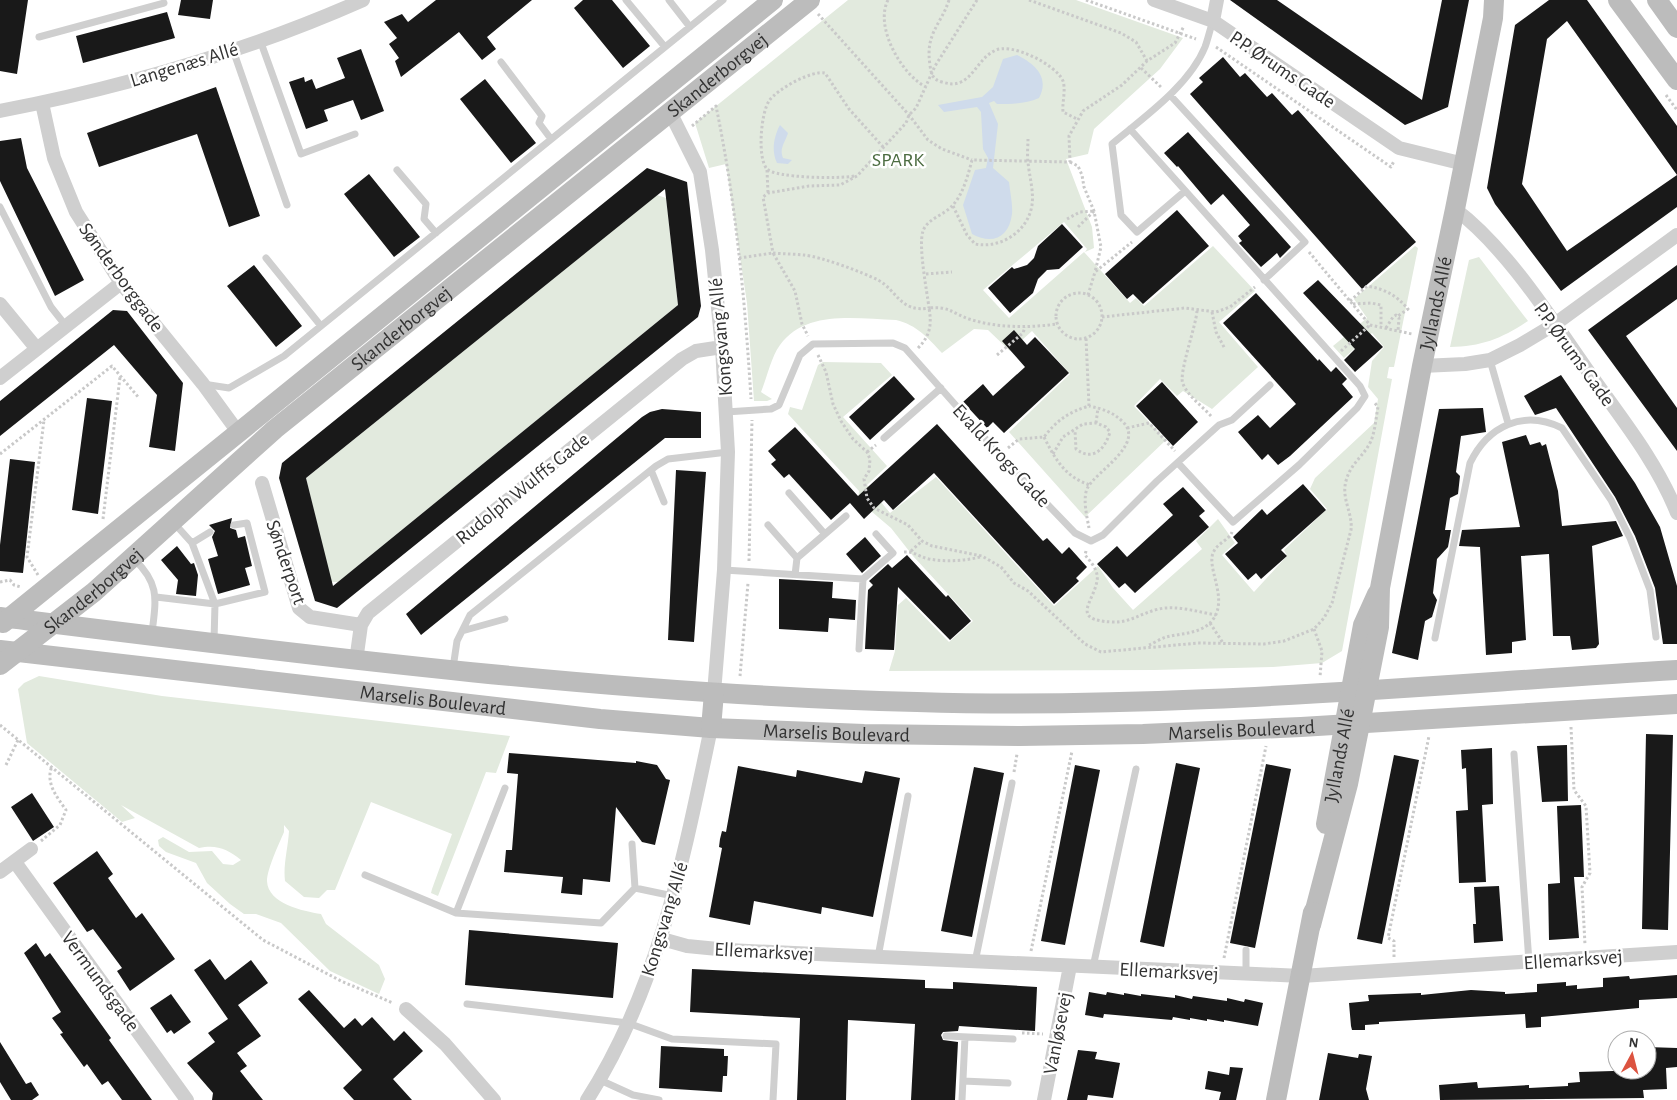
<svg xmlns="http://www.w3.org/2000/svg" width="1677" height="1100" font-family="'Alegreya Sans',sans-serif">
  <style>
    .green { fill: #e2eade }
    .water { fill: #cfdbeb }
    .building { fill: #191919; fill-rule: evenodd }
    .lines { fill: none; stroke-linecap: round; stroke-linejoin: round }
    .path { stroke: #c9c9c9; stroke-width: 3; stroke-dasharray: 2.5 2.5; stroke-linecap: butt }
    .lane { stroke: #cfcfcf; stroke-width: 7 }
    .street { stroke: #cfcfcf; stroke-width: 14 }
    .secondary { stroke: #bcbcbc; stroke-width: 20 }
    .labels { text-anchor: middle; stroke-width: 5; stroke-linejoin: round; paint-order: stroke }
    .street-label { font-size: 20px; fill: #323232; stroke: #fff }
    .park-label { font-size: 20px; fill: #4c6c41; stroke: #fff }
  </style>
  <rect width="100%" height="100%" fill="#fff"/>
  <path class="green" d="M848,0H1076L1183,38L1160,69L1094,129L1088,154L1066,159L1092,227L1094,248L1085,252L1087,249L1064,222L983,290L1009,318L1084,252L1130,303L1136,298L1144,306L1213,246L1255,291L1219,322L1258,367L1212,409L1183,391L1177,396L1160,379L1134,406L1166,440L1085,517L1009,432L1070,374L1032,331L1010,351L988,330L974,329L942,353C928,338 917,325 896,320C858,319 806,309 780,345C771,357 767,378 761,392L772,399L767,401H754L747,303L726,164L709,168L695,123Z
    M657,195L666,198L678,305L338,582H331L306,478Z
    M1415,246L1418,248L1394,367H1389L1387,378L1392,379L1342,651L1322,663L1273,667L1154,670L889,671L895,651L898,605L906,598L949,642L973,621L913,556L891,528L858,500L859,491L788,414L790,407L802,410L818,365L823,362L881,363L892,375L843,417L887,466L867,485L890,513L936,477L1054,606L1098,566L1113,588L1133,610L1202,549L1196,541L1218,519L1235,543L1222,555L1254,592L1287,556L1284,550L1327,509L1310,489L1315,478L1374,423L1378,399L1368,387L1372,361L1384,347L1372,333L1344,358L1333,346L1367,318L1354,299Z
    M1479,257L1528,321C1503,338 1481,347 1450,347L1469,260Z
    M39,676L162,696L510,736L496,773L486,772L438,896L431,893L432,889L452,834L371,802L335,890H327L319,898L304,897L285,881C283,865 288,848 289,831L284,825V832C279,844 267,869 267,881C268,904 303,911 321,914L326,924L379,965L385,979L379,994L330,971L281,923L256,914H244L230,904L207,883L196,863L166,852L159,846L158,840L163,837L189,852L212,851L223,864L233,865L241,860C228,849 216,844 199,848L121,805L135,818L122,822L27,743L18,689L24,683Z"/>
  <path class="water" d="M1017,55C1035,64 1050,77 1039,98C1025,104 1011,104 997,104L994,101L989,103L998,124L993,168L1009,182C1010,192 1013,205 1012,214C1009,238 992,245 972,234L963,205L975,170L986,168L988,158L983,149L981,112L977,107L944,112L938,105L982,97L993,87L1003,59Z
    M780,125L788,133C785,143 779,148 783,158L792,160L788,164L777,163C771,151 774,136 780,125Z"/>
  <path class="building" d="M0,0H28L17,74L0,71Z
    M181,0H213L210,19L178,15Z
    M436,0H532L487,37L496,49L482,60L459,32L401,77L395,61L399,58L389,44L397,38L384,22L402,14L408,22Z
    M583,0H612L650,46L623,68L574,8Z
    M1230,0H1277L1422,100L1442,0H1469L1448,107L1405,125Z
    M1549,0H1587L1677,126V175L1567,21L1547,39L1522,184L1567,251L1677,175V207L1561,291L1495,204L1487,188L1515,25Z
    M167,12L175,38L83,63L76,36Z
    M361,49L384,111L361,120L353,100L324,110L328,121L306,129L289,82L304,77L305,82L312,79L316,89L345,78L337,58Z
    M1223,57L1240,77L1245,73L1267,97L1272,93L1292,115L1298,110L1416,242L1362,289L1190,94L1203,82L1199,78Z
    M485,79L536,143L511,163L460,99Z
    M216,87L260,216L229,227L197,134L99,167L87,133Z
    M1188,132L1291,247L1280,258L1277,253L1261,267L1239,243L1242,241L1238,236L1250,225L1223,194L1211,205L1178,166L1177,167L1164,153Z
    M21,138L27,168L84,280L55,296L0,181V141Z
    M647,168L687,182L701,306L698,317L337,608L315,601L279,478L282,463ZM665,189L678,305L333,586L306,478Z
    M369,174L420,237L394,257L344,194Z
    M1177,210L1209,246L1143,304L1133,294L1127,299L1105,274Z
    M1062,224L1083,247L1059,269L1047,270L1038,279L1033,293L1010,313L988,288L1012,267L1014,269L1027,265L1034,258L1038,246Z
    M254,265L302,326L276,347L227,286Z
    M1677,265V299L1626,336L1677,408V451L1588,330Z
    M1318,280L1383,347L1355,372L1344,360L1355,349L1303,293Z
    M1256,293L1318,361L1319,359L1331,372L1336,367L1347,379L1342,384L1353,397L1290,456L1278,465L1268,454L1262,460L1238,432L1258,415L1270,428L1296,404L1223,323Z
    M113,310L127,311L183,383L175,451L149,447L157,395L114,345L0,436V401Z
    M1014,330L1027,345L1035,337L1069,373L1004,433L993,422L987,428L963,402L983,384L993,396L1025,367L1002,341Z
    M1561,375L1635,483L1660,527L1677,586V644H1663L1655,588L1635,536L1615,497L1556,408L1535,415L1524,396Z
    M894,376L915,399L870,440L849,417Z
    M1162,382L1198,422L1173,446L1136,406Z
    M87,398L112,401L98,514L72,510Z
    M1483,408L1486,432L1461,436L1456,472L1460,476L1458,494L1450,498L1445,530H1451L1448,547L1437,559L1433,593L1437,600L1432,617L1425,621L1418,660L1392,653L1439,409Z
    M662,409L701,412V438H665L421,635L406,614L642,417L650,412Z
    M937,424L1043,541L1047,538L1062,554L1069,547L1087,567L1076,578L1079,581L1054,604L934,473L893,510L884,500L864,519L850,503L831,520L789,474L784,478L771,464L776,460L768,451L795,427L858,496Z
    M1526,435L1530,445L1540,442L1542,446L1546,444L1558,491L1562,526L1616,521L1623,536L1592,546L1599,644L1596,648L1572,650L1570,636H1553L1549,554L1521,556L1526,640L1512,642V653L1486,655L1480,547L1459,546L1462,530L1520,527L1502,442Z
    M10,459L35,462L23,573L0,571V545Z
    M676,470L706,472L694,642L668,640Z
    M1303,484L1326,510L1281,550L1287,556L1261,579L1256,573L1248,580L1225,554L1238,543L1233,537L1262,509L1267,515Z
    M1183,487L1205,511L1199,516L1209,527L1135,593L1125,583L1119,588L1097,564L1117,546L1127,557L1173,515L1163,504Z
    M232,518L230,528L236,530L238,538L245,536L252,566L245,568L250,585L218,594L208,559L218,556L212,537L215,531L209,525Z
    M865,537L881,556L862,573L846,554Z
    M177,546L191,564L194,563L198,575L196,596L176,594L178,580L161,560Z
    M907,555L946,597L948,595L971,621L950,640L898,587L894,650L865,649L868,590L873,585L869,581L888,564L892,568Z
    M779,579L833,582L832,598L856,600L855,620L829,618L828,632L779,629Z
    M1646,734L1673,735L1668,930L1642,929Z
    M1567,745L1568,801L1542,802L1537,746Z
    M1492,748L1493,804L1482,805L1486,882L1459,883L1456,811L1468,810L1466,768L1462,769L1461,750Z
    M509,753L636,763V761L657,765L666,779L670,780L655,845L642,842L616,807L610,882L583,879L582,895L561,893L563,877L504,872L506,850H512L518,774L507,773Z
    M1394,755L1419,760L1382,944L1357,939Z
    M1176,763L1200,768L1164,947L1140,942Z
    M1266,764L1291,769L1255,948L1230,943Z
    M1075,765L1100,770L1065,945L1041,941Z
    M738,766L796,777L797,770L862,783L865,771L900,778L873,917L822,907L821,914L754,901L750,925L709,917L722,848L719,847L720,839L722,831L726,832Z
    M974,767L1004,773L972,937L941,931Z
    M32,793L54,827L33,841L11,807Z
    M1581,805L1584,877H1574L1579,938L1549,940L1548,884L1560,883L1557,806Z
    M97,851L113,874L108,878L136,918L142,913L175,959L130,991L117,971L122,968L93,929L87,932L53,883Z
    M1499,886L1503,941L1474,943L1473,924H1476L1474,887Z
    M469,930L618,943L613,998L465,985Z
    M36,943L45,957L50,953L111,1038L109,1040L152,1100H122L108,1081L102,1085L87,1064L84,1067L60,1034L63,1033L52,1018L61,1012L24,953Z
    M210,959L225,980L251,960L268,983L238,1005L261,1036L237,1053L247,1066L240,1071L263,1100H212L213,1093L187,1063L215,1042L208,1033L228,1019L194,970Z
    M692,969L925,980V988L953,989V982L1037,987L1035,1031L959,1026L958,1031L943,1032L941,1035L943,1040L958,1042L955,1100H911L915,1024L848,1020L846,1100H797L800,1018L690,1012Z
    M1677,975V998L1639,1000V1008L1541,1017V1027L1526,1028L1525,1014L1379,1022V1024L1365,1025V1030H1352L1351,1026L1349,1003L1369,1001L1368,995L1421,993V995L1471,990L1505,992V994L1537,992V984L1566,982V986L1577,985V989L1603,987V978L1629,976L1630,979Z
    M309,990L344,1028L355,1018L362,1026L372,1017L394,1041L404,1031L423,1051L393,1079L412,1100H354L343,1088L362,1070L298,999Z
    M1089,992L1106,995L1107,992L1124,995V993L1141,996V994L1175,998V995L1192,999L1193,996L1227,1001V998L1244,1002L1245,999L1263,1003L1258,1026L1224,1020V1022L1207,1019V1021L1190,1018V1020L1173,1017L1172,1020L1104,1014L1103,1018L1085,1015Z
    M171,994L191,1022L174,1034L171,1030L167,1033L150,1008Z
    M0,1042L26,1084L31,1082L39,1095L32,1100H11L0,1082Z
    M661,1046L724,1049V1056H728L727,1076H723L722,1092L659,1088Z
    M1647,1047L1677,1048V1067L1666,1068L1667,1089L1643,1090L1644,1098L1440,1100L1439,1085L1477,1082L1478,1088L1529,1085V1088L1568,1086V1083L1580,1082L1579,1072L1647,1070Z
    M1078,1050L1097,1052L1095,1059L1120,1063L1113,1098L1088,1095L1087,1100H1067Z
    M1328,1053L1358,1058L1359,1054L1372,1056L1366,1089L1369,1100H1319Z
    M1230,1067L1243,1068L1236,1100H1219L1221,1092L1205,1089L1208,1071L1229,1075Z"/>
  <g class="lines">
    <path class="path" d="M888,0C874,27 902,75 926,87
      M949,0C941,25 925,33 930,65C931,74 933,80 942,82C949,84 955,85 961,82C974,76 980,58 994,51C1010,41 1057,65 1063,81C1066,91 1062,102 1063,112L1077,119
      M977,0L935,66L916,108L909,115L906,123L857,176L840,185L809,186L768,193L763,197L773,253C784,254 794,254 804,255C822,257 862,272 878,280C897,290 900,313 929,308C927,291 918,246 923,231C927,219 944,215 952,206C963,195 968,175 972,160L1070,162L1069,136L1083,111L1122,85L1147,61L1175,43L1184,26
      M1029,0L1121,33L1136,42L1147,61
      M1086,0L1196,39
      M818,14L909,115L928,140L942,149L972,160
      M1216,47L1391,167L1394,161
      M1141,68L1162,88
      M1666,95L1677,110
      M692,126L716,106C736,203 745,301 751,399
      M1070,162L1078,166L1082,175L1084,187L1094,211L1101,247L1095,272
      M767,170L768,193
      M854,176C841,179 775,178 767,169C757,158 761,113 769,101C777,89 812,70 825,73L849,109L884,148
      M953,206L967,235L975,244C1000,249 1028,232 1032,205C1034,191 1029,175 1028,162C1027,154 1028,146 1028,139
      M1067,219L1080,212L1094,211
      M1078,227L1094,211
      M1309,252L1370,325L1412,334
      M739,258L773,253L795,291L802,324L808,336
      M926,274L952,272
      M1056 316a23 23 0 1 1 46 0a23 23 0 1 1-46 0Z
      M1088,295L1095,272L1132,242
      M1350,301L1367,286C1385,289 1396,295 1408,309L1398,316
      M1353,304L1371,303L1381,305V327
      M1197,311C1196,326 1178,375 1183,384C1188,396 1203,407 1212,417
      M1212,312L1216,332L1225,349
      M1102,317L1185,308L1216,312L1230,307L1255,287
      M1386,328L1393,317L1396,315L1399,318L1398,331
      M918,348C930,336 932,325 929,308C949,306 952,313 969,319C997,328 1028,328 1057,324
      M1341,351L1370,325
      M818,355L826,372L833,404L841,421L853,439L867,452L870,459L869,471L864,479L867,498L874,508L908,525L922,541L932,546L982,556L1001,567L1014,583L1028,591L1085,644L1101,652L1198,643L1264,644L1284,641L1314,629L1324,618L1332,603L1351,530C1353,513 1341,499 1346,481C1350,464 1364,456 1371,441C1375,431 1376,418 1378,407L1374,402
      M997,355L1023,333L1025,327
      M1096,423L1098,408
      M1127,428L1149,423L1175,451
      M1044,437C1055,459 1065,477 1090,485
      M1008,448L1019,439L1044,437C1057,420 1069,412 1089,406L1086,338
      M867,452L876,445
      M0,454L112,366L139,398
      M1053,454L1063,437L1083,424L1096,423L1106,427L1110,432C1105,449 1093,462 1076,449L1075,431
      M103,519L120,377
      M1089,528C1087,517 1082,497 1088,487C1097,471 1145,444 1123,422C1113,412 1103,409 1089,406
      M911,551L922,541
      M1086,551L1085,555C1091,562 1099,571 1097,581C1093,603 1070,620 1112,622C1130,623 1141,613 1159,609C1176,605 1199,612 1216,615
      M904,552C914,551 919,557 929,559C946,562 964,561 980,557
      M749,561L752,420
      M38,575L27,557L44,420
      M0,582L10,580L14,585L21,587
      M1210,623L1223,643
      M1314,629L1322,651L1320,677
      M1149,645C1154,643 1160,639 1166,637C1182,633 1204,634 1214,618C1228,596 1205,566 1214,551C1218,543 1229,540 1232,532
      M740,676L748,583
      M0,725L263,940L341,981L393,1003
      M1571,727L1574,790L1586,806L1590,873L1582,887L1585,945
      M6,765L18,740
      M1014,772L1017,754
      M41,841L60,825L66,810C57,797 45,783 52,766
      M1031,951L1072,751
      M1394,957V941L1388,938L1429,736
      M1224,958L1266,746
      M1022,1033L1043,1034"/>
    <path class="lane" d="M626,0L665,47
      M669,0L690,27
      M39,37L164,3
      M260,40L301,154L355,134
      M233,50L287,205
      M501,62L542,116L539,123L551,139
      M1170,95L1305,242L1264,280
      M1130,129L1360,386L1365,396L1357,408L1299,465L1233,522L1178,463
      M397,170L426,204L424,219L436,233
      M1185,191L1137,232L1121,215L1112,144C1143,118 1189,86 1205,47C1208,39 1210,29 1213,21
      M0,207L51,307L66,326
      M266,258L321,326
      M1490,360L1508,423
      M203,384L229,388L284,356L723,0
      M726,412L771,409L779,405L800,355L813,344L893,343L905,348L999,454L1075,533L1091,541L1103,535L1157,481L1219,425L1232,420L1270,385
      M884,438L941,388
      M651,470L664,502
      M789,493L824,533
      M174,523L192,543L215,604L214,641
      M768,525L797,558
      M192,543L210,532
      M134,559C160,584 156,599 152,633
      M724,570L863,579L893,553L876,534
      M795,575L797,558L846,516
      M156,597L215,604L265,592L247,523L234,525
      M462,631L470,615L656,466L668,459L728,452
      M1435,638L1470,463C1488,426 1523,409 1562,428L1611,500L1630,538L1650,590L1656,637
      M859,649L863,579
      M453,668L457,641L462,631L505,619
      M1514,754L1529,962
      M632,844L635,888
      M365,875L456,913L601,923L635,888L673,896
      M456,913L505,788
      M1246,950V974
      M878,957L908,796
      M975,962L1012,783
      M1093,967L1136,769
      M467,1004L628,1023L672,1039L776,1044L773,1100
      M946,1036L1013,1039
      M600,1080L633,1095L659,1100
      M963,1081L1008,1083
      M962,1100L965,1037"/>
    <path class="street" d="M1154,0L1213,21L1399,148L1464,164
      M1213,21L1217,0
      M42,103L54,158L76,212L121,283L203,384L238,432
      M0,111C124,87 248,51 363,0
      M670,112L700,172L712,250L722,347L728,452L724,570L714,693
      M1455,209C1507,248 1552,320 1590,374C1621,418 1657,462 1677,513
      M0,304L37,349
      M1422,366L1465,364L1490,360L1520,345L1555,324L1677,235
      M0,378L121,283
      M262,483L299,608L310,617L361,625
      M356,661L361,625L368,613L682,359L696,351L722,347
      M15,862L187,1100
      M0,872L31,849
      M662,939L687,946L728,950L1301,976L1677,952
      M406,1009L445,1044L494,1100
      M587,1100C659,988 684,856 711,728
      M1044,1100L1070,966"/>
    <g class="secondary">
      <path d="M1618,0L1677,80"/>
      <path d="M1657,0L1677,28"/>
      <path d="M0,617C305,655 610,694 917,702C1170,710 1424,685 1677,670"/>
      <path d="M3,623L773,0"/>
      <path id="s1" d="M0,650L600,719L711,728L864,734L1020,736L1143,734L1301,727L1677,704"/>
      <path id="s2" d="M0,665L94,592L275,429L810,0"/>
      <path d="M711,728L714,693"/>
      <path id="s3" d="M1326,824L1363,625L1377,594"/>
      <path id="s4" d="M1311,925L1348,784L1360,724L1379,627L1380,588L1422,366L1455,209L1493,18L1494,0"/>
      <path d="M1276,1100L1313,912"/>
    </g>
  </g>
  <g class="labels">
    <g class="street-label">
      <text transform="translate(184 64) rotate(-17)" y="7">Langenæs Allé</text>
      <text transform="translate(1283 69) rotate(34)" y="7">P.P. Ørums Gade</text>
      <text dy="7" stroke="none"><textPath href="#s2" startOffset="929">Skanderborgvej</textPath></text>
      <text transform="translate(122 277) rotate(54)" y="7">Sønderborggade</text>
      <text dy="7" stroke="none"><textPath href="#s4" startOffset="635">Jyllands Allé</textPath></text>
      <text dy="7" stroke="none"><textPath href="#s2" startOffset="524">Skanderborgvej</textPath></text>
      <text transform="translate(720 337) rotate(-95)" y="7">Kongsvang Allé</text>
      <text transform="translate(1575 354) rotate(54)" y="7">P.P. Ørums Gade</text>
      <text transform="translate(1002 455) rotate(47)" y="7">Evald Krogs Gade</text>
      <text transform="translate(522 488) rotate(-39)" y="7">Rudolph Wulffs Gade</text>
      <text transform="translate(287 562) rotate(71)" y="7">Sønderport</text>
      <text dy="7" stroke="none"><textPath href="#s2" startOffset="119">Skanderborgvej</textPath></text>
      <text dy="7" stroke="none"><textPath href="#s1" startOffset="436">Marselis Boulevard</textPath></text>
      <text dy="7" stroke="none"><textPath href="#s1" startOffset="1246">Marselis Boulevard</textPath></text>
      <text dy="7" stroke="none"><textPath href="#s1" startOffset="841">Marselis Boulevard</textPath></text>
      <text dy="7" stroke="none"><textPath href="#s3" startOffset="70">Jyllands Allé</textPath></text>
      <text transform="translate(664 919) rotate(-73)" y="7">Kongsvang Allé</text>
      <text transform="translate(764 951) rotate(3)" y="7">Ellemarksvej</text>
      <text transform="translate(1573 959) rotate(-4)" y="7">Ellemarksvej</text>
      <text transform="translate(1169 971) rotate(3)" y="7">Ellemarksvej</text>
      <text transform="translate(101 981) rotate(54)" y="7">Vermundsgade</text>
      <text transform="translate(1057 1033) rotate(-79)" y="7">Vanløsevej</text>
    </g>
    <g class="park-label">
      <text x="898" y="166">SPARK</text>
    </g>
  </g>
  <g transform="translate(1632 1055) rotate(7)"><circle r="24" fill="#ffffff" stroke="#adadad"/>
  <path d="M0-4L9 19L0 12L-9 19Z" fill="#dc5340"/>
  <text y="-8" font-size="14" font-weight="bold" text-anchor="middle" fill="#323232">N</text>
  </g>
</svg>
